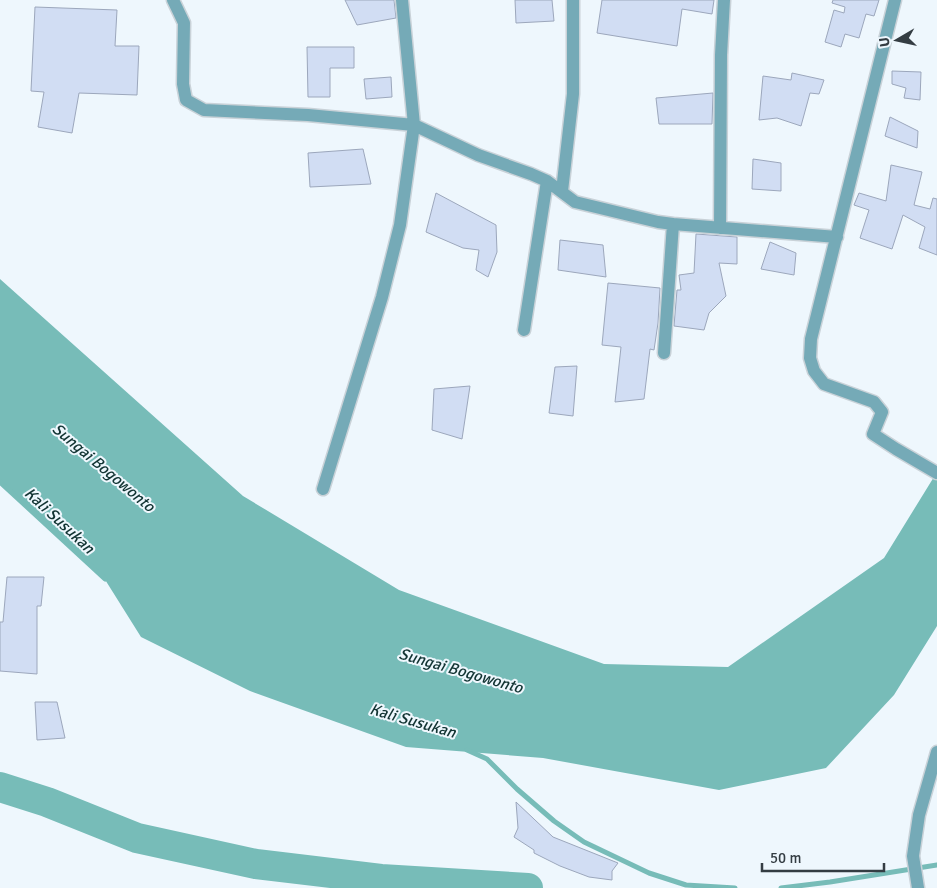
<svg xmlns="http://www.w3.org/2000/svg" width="937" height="888" font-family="Signika,sans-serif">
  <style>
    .water { fill: #77bcb8 }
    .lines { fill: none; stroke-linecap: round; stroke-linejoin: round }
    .stream { stroke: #77bcb8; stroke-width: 5 }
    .river { stroke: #77bcb8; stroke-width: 30 }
    .building { fill: #d1ddf3; stroke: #9ca7bc }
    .street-casing { stroke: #c9d2d8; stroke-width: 15 }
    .street { stroke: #75aab7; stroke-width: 12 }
    .labels { text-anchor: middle; stroke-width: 4; stroke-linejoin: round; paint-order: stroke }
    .water-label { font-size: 16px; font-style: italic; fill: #123433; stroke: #eef7fd }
  </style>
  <rect width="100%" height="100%" fill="#eef7fd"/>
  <path class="water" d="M0,279L243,496L399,590L604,664L728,667L884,558L937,472V626L894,695L826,768L719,790L543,758L406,747L250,691L141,637L104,578L0,481Z"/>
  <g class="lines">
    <path class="stream" d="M0,482L105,579
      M467,750L487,759L517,789L554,821L584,842L649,873L686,885L735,888
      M781,888L830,882L937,865"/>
    <path class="river" d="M0,787L47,802L137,838L256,864L381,879L528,888"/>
  </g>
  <path class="building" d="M345,0H394L396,18L357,25Z
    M515,0H552L554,21L516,23Z
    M602,0H714L712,14L682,9L677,46L597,33Z
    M833,0H879L874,16L866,14L859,38L845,34L841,47L825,42L834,10L844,13L845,7L832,3Z
    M35,7L117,10L115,46H139L137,95L79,93L72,133L38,127L44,92L31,91Z
    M307,47H354V68H330V97H308Z
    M892,71L921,72L920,100L904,98L906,88L892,84Z
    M792,73L824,80L819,94L810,93L801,126L777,118L759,120L763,76L791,80Z
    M391,77L392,97L366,99L364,79Z
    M713,93L712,124H659L656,98Z
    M890,117L918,131L917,148L885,136Z
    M363,149L371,184L310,187L308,153Z
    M753,159L781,163V191L752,189Z
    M891,165L922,172L914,205L930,209L933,198L937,199V255L919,248L925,227L903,215L892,249L860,238L869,210L854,205L859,193L886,201Z
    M436,193L496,225L497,252L488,277L476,270L479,250L463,248L426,232Z
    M696,234L737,237V264L719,263L726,296L709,313L704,330L674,326L677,290H681L679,275L694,273Z
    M560,240L603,245L606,277L558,270Z
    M770,242L796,253L794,275L761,269Z
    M608,283L660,288L658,323L654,350L650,349L644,399L615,402L621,347L602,345Z
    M577,366L573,416L549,413L555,367Z
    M470,386L462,439L432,430L434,389Z
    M7,577H44L41,606H37V674L0,671V622H3Z
    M35,702H57L65,738L37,740Z
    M516,802L553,837L618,863L612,871V880L589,877L560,866L534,853V850L514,837L518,828Z"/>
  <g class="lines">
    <g class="street-casing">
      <path id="street" d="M173,0L184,23L183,84L186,100L204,110L308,115L414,125L478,155L531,174L547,181L575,202L658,222L673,224L664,353
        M895,0L811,339L810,358L814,371L824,384L874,402L882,412L873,434L896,449L937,473
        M562,191L573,94V0
        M673,224L837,237
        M720,228L721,55L724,0
        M524,330L547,181
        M323,489L382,297L400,225L414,125L402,0
        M918,888L913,856L919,815L937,752"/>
    </g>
    <use href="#street" class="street"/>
  </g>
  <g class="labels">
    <g class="water-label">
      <text transform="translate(104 467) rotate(40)" y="6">Sungai Bogowonto</text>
      <text transform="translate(60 520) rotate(43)" y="6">Kali Susukan</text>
      <text transform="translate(461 670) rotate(16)" y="6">Sungai Bogowonto</text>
      <text transform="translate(413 720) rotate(16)" y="6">Kali Susukan</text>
    </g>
  </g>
  <g transform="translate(897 40) rotate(261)" stroke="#eef7fd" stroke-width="4" paint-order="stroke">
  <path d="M0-4L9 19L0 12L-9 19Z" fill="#343d43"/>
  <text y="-8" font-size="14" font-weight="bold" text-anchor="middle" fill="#343d43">U</text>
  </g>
  <path d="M762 863v8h122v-8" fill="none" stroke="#343d43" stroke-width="2.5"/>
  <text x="770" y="863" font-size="15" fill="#343d43" stroke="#eef7fd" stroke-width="4" paint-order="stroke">50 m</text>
</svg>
